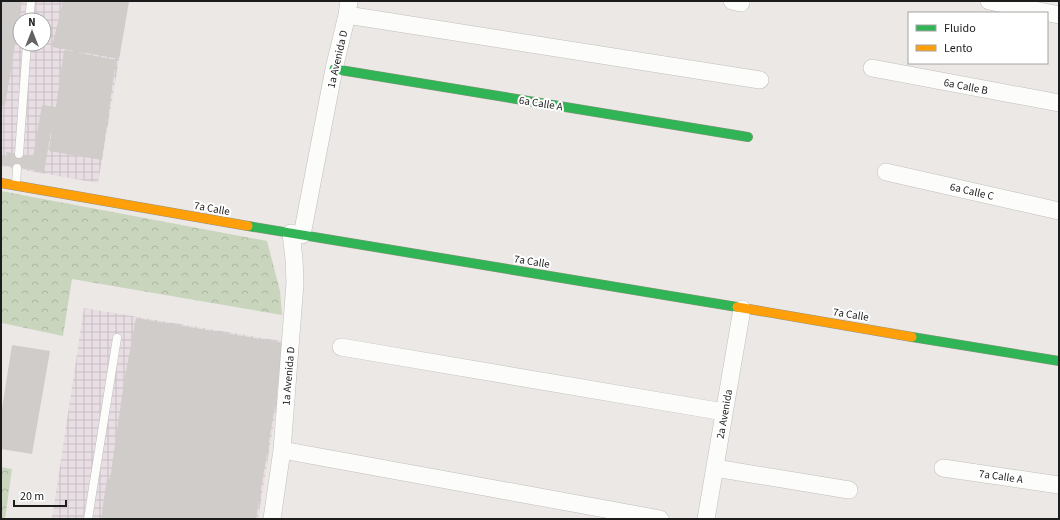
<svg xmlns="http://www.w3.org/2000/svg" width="1060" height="520" font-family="'Source Sans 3',sans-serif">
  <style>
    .industrial { fill: url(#industrial-grid); fill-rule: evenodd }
    .forest { fill: url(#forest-crowns) }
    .building { fill: #d0ccca }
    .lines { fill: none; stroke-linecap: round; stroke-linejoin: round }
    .lane-casing { stroke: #c0bfbd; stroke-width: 9 }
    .street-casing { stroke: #c0bfbd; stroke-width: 18 }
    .fast-casing { stroke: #93927f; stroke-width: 10 }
    .slow-casing { stroke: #93927f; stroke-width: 10 }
    .lane { stroke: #fcfcfb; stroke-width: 8 }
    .street { stroke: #fcfcfb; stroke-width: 17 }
    .fast { stroke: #30b455; stroke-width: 9 }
    .slow { stroke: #ff9f0a; stroke-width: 9 }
    .labels { text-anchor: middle; stroke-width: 4; stroke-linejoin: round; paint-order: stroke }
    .street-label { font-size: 11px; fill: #1c1c1c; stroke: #fff }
  </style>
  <defs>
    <pattern id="industrial-grid" width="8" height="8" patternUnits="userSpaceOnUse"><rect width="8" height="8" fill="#e8dee4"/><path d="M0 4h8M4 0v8" fill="none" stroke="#c6bec3"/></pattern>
    <pattern id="forest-crowns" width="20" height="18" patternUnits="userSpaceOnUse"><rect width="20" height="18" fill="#c9d6bd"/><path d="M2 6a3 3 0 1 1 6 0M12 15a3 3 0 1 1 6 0" fill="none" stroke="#acb7a2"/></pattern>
  </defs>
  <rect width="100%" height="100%" fill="#ebe8e5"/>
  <path class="industrial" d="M1,1H129L98,183L1,166ZM20,20H44V44H20Z
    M84,308L287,342L258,519H52Z"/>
  <path class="forest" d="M1,191L267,241L280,291L282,315L72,279L63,336L2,323L1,325Z
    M1,467L12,469L5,519H1Z"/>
  <path class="building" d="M1,1H22L5,106L1,105Z
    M63,1H129L119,59L52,47Z
    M64,50L116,60L102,160L49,151L54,114L44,172L1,165V155L7,156L6,152L33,156L42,105L56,107Z
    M136,318L284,343L275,406L256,519H101L107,478L110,479L124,382Z
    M12,345L50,351L32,454L1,449V415Z"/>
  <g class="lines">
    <g class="lane-casing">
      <path id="lane" d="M29,20L31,1
        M19,154L27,44
        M16,185L17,168
        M88,519L117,338"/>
    </g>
    <g class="street-casing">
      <path id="street" d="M732,1L741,3
        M989,1L1059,15
        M347,15L760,80
        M872,68L1059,103
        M886,172L1059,211
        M302,235L334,69L347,15L349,1
        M341,347L724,412
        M282,450L660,519
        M715,468L849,490
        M943,468L1059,485
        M272,519L282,450L295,283L294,259L291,233
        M706,519L742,309"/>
    </g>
    <g class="fast-casing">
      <path id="fast" d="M334,69L748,137
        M248,226L737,307
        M912,337L1059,361"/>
    </g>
    <g class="slow-casing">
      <path id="slow" d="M1,183L248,226
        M737,307L912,337"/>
    </g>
    <use href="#lane" class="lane"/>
    <use href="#street" class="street"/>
    <use href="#fast" class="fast"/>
    <use href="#slow" class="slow"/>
  </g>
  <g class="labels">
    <g class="street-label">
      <text transform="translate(337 59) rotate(-77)" y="4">1a Avenida D</text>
      <text transform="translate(966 86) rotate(11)" y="4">6a Calle B</text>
      <text transform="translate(541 103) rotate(9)" y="4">6a Calle A</text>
      <text transform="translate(972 191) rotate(13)" y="4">6a Calle C</text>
      <text transform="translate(212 208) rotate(10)" y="4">7a Calle</text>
      <text transform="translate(532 261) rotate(9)" y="4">7a Calle</text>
      <text transform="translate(851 314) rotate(9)" y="4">7a Calle</text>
      <text transform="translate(288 376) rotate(-85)" y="4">1a Avenida D</text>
      <text transform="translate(724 414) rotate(-80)" y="4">2a Avenida</text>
      <text transform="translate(1001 476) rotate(8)" y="4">7a Calle A</text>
    </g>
  </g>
  <rect width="1060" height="520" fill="none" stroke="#1c1c1c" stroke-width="4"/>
  <rect x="908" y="12" width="140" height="52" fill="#ffffff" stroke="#a4a4a4"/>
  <rect x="916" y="25" width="20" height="6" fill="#30b455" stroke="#a4a4a4"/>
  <text x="944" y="32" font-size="12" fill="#1c1c1c">Fluido</text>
  <rect x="916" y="45" width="20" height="6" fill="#ff9f0a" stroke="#a4a4a4"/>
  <text x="944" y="52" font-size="12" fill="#1c1c1c">Lento</text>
  <g transform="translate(32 32)"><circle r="19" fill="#ffffff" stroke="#a4a4a4"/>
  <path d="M0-3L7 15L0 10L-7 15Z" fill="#646362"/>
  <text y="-6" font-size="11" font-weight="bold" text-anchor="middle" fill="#1c1c1c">N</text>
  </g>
  <path d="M14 500v6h52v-6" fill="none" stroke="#1c1c1c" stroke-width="2"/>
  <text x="20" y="500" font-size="12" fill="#1c1c1c" stroke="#ffffff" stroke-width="3" paint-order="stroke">20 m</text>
</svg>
